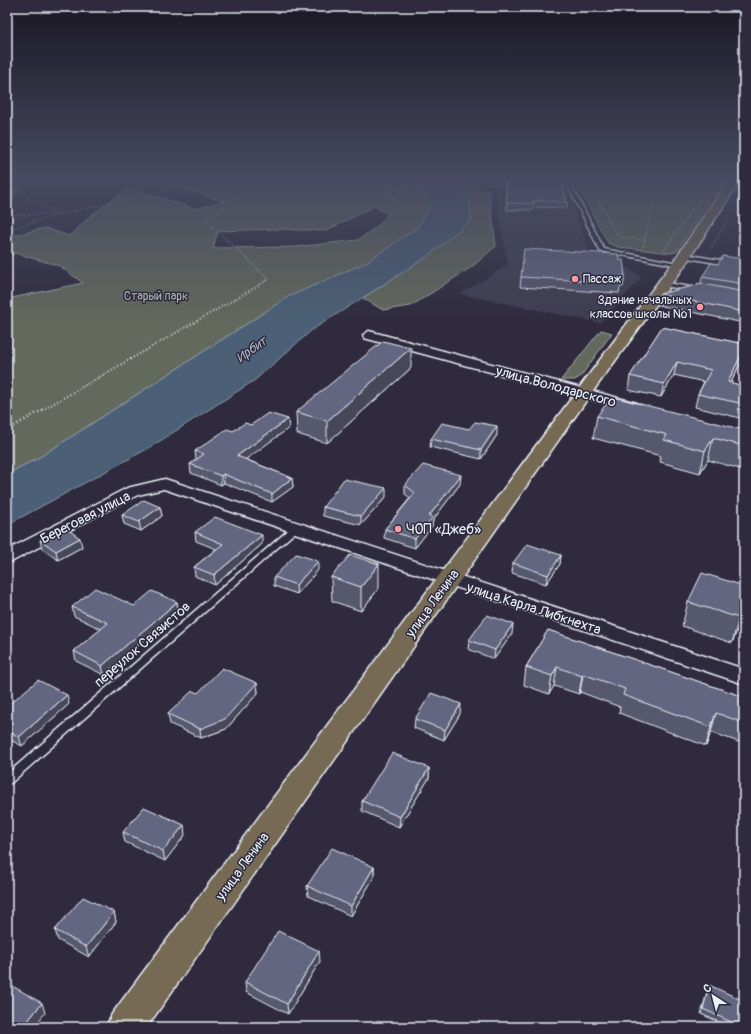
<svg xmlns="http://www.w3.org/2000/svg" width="751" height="1034" font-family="Pangolin,sans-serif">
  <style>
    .built { fill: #3f3c51 }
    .green { fill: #63695c; stroke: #a6adaa; fill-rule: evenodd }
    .water { fill: #4b6076; stroke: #8a9aaa }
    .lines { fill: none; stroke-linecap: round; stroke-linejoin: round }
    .service-casing { stroke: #e8f1f8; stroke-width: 3 }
    .pedestrian-casing { stroke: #e8f1f8; stroke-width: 3 }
    .minor-casing { stroke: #e8f1f8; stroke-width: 3 }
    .primary-casing { stroke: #e8f1f8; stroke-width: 3 }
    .path-far2 { stroke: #e8f1f8; stroke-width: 1.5; stroke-dasharray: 0.5 2; stroke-linecap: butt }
    .path-far1 { stroke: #e8f1f8; stroke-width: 2; stroke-dasharray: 1 2.5; stroke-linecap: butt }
    .path { stroke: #e8f1f8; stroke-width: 2.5; stroke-dasharray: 1 3; stroke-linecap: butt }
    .service { fill: #2f2a3d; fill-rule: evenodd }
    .pedestrian { fill: #2f2a3d; fill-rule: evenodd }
    .minor { fill: #2f2a3d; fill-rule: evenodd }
    .primary { fill: #776a54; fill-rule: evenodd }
    .wall { fill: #56586e; stroke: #e8f1f8 }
    .shaded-wall { fill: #46475a; stroke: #e8f1f8 }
    .building { fill: #646680; stroke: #e8f1f8 }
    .poi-dot { fill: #ff9aa2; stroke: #2f2a3d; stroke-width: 1.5 }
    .labels { text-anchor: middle; stroke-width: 3; stroke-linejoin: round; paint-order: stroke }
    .far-poi-label { font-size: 12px; fill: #e8f1f8; stroke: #2f2a3d; text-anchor: start }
    .far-park-label { font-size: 12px; fill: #acb4b2; stroke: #2f2a3d }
    .far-water-label { font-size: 13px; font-style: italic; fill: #a9b7c4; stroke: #2f2a3d }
    .street-label { font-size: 14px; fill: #e8f1f8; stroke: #2f2a3d }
    .poi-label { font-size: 14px; fill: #e8f1f8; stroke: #2f2a3d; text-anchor: start }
  </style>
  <rect width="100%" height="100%" fill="#2f2a3d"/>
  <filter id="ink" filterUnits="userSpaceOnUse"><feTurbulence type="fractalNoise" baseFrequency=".025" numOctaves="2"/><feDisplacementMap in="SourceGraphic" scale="8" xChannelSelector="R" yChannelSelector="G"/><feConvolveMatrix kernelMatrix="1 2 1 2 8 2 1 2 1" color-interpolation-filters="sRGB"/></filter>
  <g filter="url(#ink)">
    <path class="built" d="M493,178H563L591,257L613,259L642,277L600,323L460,294L508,265Z"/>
    <path class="green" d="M7,178H26L7,204Z
      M146,178H415L431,205L418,227L365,263L288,297L40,457L7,474V299L83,283L60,266L15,253L7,258V237L45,228L69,236L94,213L128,188L196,209L224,201ZM374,206L388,214L379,225L358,240L296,247L213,248L218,231L278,229L326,231Z
      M451,178H476V188L489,192L496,246L473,266L411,306L383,310L363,298L428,256L471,220L470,202Z
      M575,178H726L676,252L671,253L618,247L608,243L575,181Z
      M601,330L612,333L581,376L575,380H561Z"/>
    <path class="water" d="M415,178H451L470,202L471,220L428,256L312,330L255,380L149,448L7,525V474L40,457L288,297L365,263L418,227L431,205Z"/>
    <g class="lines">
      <g class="service-casing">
        <path id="service" d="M564,178H568L604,249L678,263L680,264V266L600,251Z
          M684,254L744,264V268L682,257V255Z
          M293,526H299L300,528L11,783L7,784V774Z"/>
      </g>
      <g class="pedestrian-casing">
        <path id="pedestrian" d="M662,282L701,289L705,291L701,293L665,286H662Z"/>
      </g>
      <g class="minor-casing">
        <path id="minor" d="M369,331L637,403L639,406L637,409H627L364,338L363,335Z
          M165,479L744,669V684L164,489L138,495L117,505L13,561L7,563V550L127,488Z"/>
      </g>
      <g class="primary-casing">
        <path id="primary" d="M730,178H742L683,268L588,398L147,1027H106L112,1014L673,262Z"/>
      </g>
      <path class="path-far2" d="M260,178L206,221L269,279L266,281
        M371,178C378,189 391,191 396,203
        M587,178L615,232L622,238L645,240
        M7,187L59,214
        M385,190L508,183
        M7,215L60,214L223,178
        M7,230L56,215
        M643,247L659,178
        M711,248L728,220
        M664,250L714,178"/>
      <path class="path-far1" d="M42,410L268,280"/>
      <path class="path" d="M7,430L44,409"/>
      <use href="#service" class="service"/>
      <use href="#pedestrian" class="pedestrian"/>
      <use href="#minor" class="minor"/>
      <use href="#primary" class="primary"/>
    </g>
    <path class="wall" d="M505,178H560L567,202V208L533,207V210H507Z
      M744,259V323L658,305L660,294L697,285L701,284L702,277L718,264Z
      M619,260L625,276L623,287H620L619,293L520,287L521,277Z
      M662,327L744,344V354L743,357L731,383L744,386V419L695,407L698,394L704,382L674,375L661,397L628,390L630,376Z
      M411,368L327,443L297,434L296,412Z
      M597,416L744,430V470L708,460L700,473L660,462L661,456L593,438Z
      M251,425L289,428L245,459L292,478L293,487L272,502L224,483L221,485L191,473L190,464L197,460L196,459L195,451L233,431Z
      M497,435L481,459L430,447L431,439Z
      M460,484L433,520L432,526L415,548L384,538L385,529L410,498L405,494V485Z
      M386,497L361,525L323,516V507Z
      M160,507L162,516L141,531L124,524L122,515Z
      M195,532L262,544L215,585L195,576L194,567L216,549L196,541Z
      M40,540L82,547L58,560L42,549Z
      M561,555L560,564L546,584L512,573L513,563Z
      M318,570L297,594L274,586V577Z
      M331,577L379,588L361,611L332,601Z
      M177,602L178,611L104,675L76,661L74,651L101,629L74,616L72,607L134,606Z
      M688,602L744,612L732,643L682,626Z
      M548,630L744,697V744L711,732L706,746L619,713L620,707L580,692L579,694L554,686L549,694L524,685L526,667Z
      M512,634L494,659L468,649L469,640Z
      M257,683L258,693L226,729L201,738L170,724L168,714L198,693Z
      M69,704L22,746L7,738V706Z
      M460,714L444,740L414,728L415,719Z
      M429,768V778L399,827L362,811V801Z
      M123,832L185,835L165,861L125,842Z
      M374,867V877L351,916L308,896L307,886Z
      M114,912L116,922L89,957L58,940L55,930Z
      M320,961L288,1014L246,992L245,982Z
      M709,985L744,1027H730L701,1014Z"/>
    <path class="shaded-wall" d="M411,348V368L327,443V421Z
      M744,349L743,357L725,395L728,382Z
      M677,362L674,375L661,397L664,384Z
      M288,419L289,428L238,465L237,456Z
      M497,426V435L481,459V450Z
      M713,438L708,460L700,473L705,451Z
      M223,474L224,483L221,485V476Z
      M461,475L460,484L433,520L432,526L415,548V539L429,516Z
      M292,478L293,487L272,502V494Z
      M386,488V497L361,525V516Z
      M160,507L162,516L141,531L139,522Z
      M262,535V544L215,585L214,575Z
      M80,538L82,547L58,560L56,551Z
      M561,555L560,564L546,584L548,575Z
      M318,561V570L297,594L296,585Z
      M379,564V588L361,611V587Z
      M177,602L178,611L104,675L102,666Z
      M744,605V613L732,643L739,618Z
      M513,624L512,634L494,659L495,650Z
      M557,667L554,686L549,694L552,676Z
      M583,674L580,692L579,694L582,676Z
      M257,683L258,693L226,729L201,738L200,729Z
      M67,695L69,704L22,746L19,737Z
      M461,704L460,714L444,740L445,730Z
      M716,713L711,732L706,746L711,727Z
      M429,768V778L399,827L400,817Z
      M184,825L185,835L165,861L163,851Z
      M374,867V877L351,916V906Z
      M114,912L116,922L89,957L86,947Z
      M319,951L320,961L288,1014L287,1004Z
      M42,1003L45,1013L34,1027H23Z"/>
    <path class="building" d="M506,178H560L567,202L533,201L534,204L507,203Z
      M524,249L618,254L619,260H623L625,276H620L621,283L521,277Z
      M723,256L744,259V284L702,277L711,263L718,264Z
      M698,283L744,292V312L660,294L697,285Z
      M662,327L744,344V349L728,382L744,386V404L698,394L711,370L677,362L664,384L630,376Z
      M383,341L411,348L327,421L296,412Z
      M617,398L744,430V446L713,438L705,451L664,440L667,435L597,416L610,399Z
      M268,413L288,419L237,456L292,478L272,494L223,474L221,476L190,464L204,454L195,451L227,429L233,431L245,423L251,425Z
      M475,422L497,426L481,450L431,439L442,423L469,429Z
      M423,465L461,475L429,516L433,517L415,539L385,529L415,493L405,485Z
      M344,479L386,488L361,516L323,507Z
      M144,500L160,507L139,522L122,515Z
      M215,517L262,535L214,575L194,567L223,544L195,532Z
      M64,527L80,538L56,551L40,540Z
      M527,544L561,555L548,575L513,563Z
      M296,554L318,561L296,585L274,577Z
      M350,555L379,564L361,587L331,577Z
      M702,573L744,586V605L739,618L688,602Z
      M95,588L134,606L152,591L177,602L102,666L74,651L108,623L72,607Z
      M487,615L513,624L495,650L469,640Z
      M548,630L744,697V723L716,713L711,727L623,695L625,689L583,674L582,676L557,667L552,676L526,667Z
      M222,668L257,683L225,719L200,729L168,714L192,691L198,693Z
      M38,680L67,695L19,737L7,730V706Z
      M431,693L461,704L445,730L415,719Z
      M392,753L429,768L400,817L362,801Z
      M144,807L184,825L163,851L123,832Z
      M332,848L374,867L351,906L307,886Z
      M83,897L114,912L86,947L55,930Z
      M278,931L319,951L287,1004L245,982Z
      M7,983L42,1003L23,1027H7Z
      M709,985L744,1001V1027H742L703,1009Z
      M218,1025L222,1027H217Z"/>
  </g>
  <linearGradient id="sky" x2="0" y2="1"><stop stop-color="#1a1722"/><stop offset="0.55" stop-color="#474a62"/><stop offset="1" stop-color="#474a62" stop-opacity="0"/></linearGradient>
  <rect width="751" height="323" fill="url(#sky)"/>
  <g class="poi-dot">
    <circle cx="575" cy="279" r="4"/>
    <circle cx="700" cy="307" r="4"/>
    <circle cx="398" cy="529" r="4"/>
  </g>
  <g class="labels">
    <g class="far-poi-label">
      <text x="583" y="283">Пассаж</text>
      <text x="692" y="304" text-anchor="end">Здание начальных<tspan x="692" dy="14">классов школы №1</tspan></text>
    </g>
    <g class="far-park-label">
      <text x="156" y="300">Старый парк</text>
    </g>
    <g class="far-water-label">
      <text transform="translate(251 349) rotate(-36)" y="5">Ирбит</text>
    </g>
    <g class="street-label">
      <text transform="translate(556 386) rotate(15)" y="5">улица Володарского</text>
      <text transform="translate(85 517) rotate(-27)" y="5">Береговая улица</text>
      <text transform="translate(432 603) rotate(-54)" y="5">улица Ленина</text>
      <text transform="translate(534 608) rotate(18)" y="5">улица Карла Либкнехта</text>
      <text transform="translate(142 644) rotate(-41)" y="5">переулок Связистов</text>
      <text transform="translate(242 866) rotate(-54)" y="5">улица Ленина</text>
    </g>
    <g class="poi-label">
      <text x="406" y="534">ЧОП «Джеб»</text>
    </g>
  </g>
  <rect width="751" height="1034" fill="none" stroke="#2f2a3d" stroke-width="24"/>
  <rect x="12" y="12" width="727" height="1010" fill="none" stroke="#e8f1f8" stroke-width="1.5" filter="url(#ink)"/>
  <g transform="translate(713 996) rotate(324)" stroke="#2f2a3d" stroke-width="3" paint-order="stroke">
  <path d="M0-3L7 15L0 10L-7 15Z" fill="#e8f1f8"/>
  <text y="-6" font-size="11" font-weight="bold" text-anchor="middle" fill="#e8f1f8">С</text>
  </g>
</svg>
